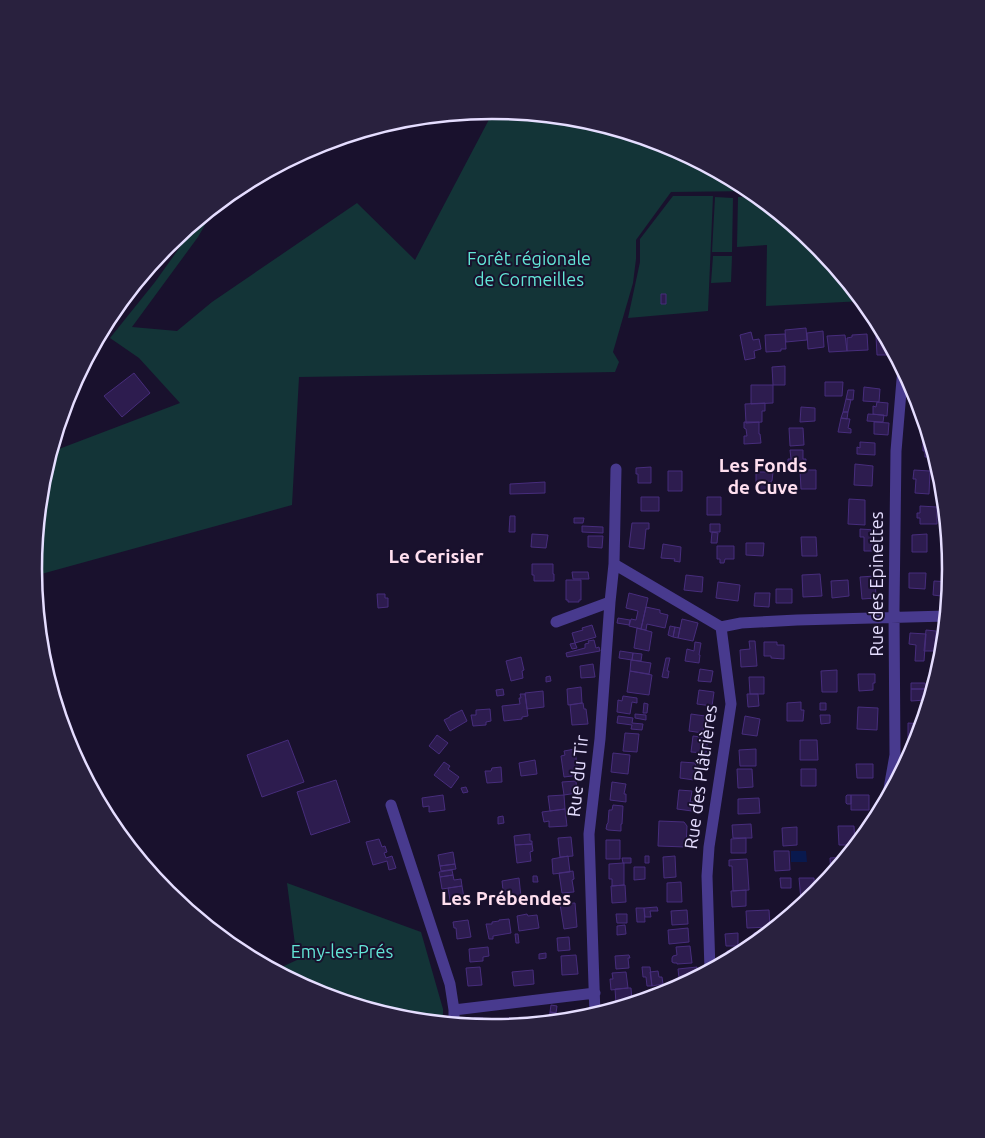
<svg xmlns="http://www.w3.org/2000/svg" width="985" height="1138" font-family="Ubuntu,sans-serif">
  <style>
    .green { fill: #133437 }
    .water { fill: #09194e }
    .building { fill: #2d1c4f; stroke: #472d7c }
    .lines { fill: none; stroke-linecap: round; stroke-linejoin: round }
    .street { stroke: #483a8e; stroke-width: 11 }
    .labels { text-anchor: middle; stroke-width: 4; stroke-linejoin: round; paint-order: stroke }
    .park-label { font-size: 18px; fill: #62e5d6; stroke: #19112d }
    .street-label { font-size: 18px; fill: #e5ddff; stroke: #19112d }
    .neighbourhood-label { font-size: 19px; font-weight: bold; fill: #ffdfef; stroke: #19112d }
    .rim { fill: none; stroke: #e5ddff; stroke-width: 2.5 }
  </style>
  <rect width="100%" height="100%" fill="#19112d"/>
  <path class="green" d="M494,110L582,119L668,145L748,188L752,191L671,192L636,240V259L633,283L613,352L619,362L615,372L299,377L292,505L34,576V569L43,479L51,452L180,403L139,358L110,338L155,282L200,219L217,204L198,237L132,327L177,331L212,302L357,203L415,260Z
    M673,196H713L708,311L628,318L640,262V239Z
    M715,197L733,198L732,252H712Z
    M738,197H759L817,245L863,301L766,306L767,245L737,247Z
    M713,256H732L731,282L711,283Z
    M287,883L421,932L443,1009V1023L403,1019L317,993L275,970L297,960Z"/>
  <path class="water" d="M791,851H806L807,862H791Z"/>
  <path class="building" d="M661,294H666V304H661Z
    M806,328L807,340L786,342L785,330Z
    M823,331L824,347L808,349L807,333Z
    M751,332L753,340L759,339L761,349L754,351L755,358L745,360L740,335Z
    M785,334L786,349H781V351L766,352L765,335Z
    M867,334L868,350L847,351V338L852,337V335Z
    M845,335L847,351L829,352L827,336Z
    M876,336H886L889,343V355H877Z
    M785,366V385H773L772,367Z
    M134,373L150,393L122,417L104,396Z
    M825,382H843L842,396H825Z
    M751,385H773V403L751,404Z
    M864,387L880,389L879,402L863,401Z
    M848,390H854L853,400L846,399Z
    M846,399L851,400L848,412H843Z
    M877,402L888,403L887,416L873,414V406L876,407Z
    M765,403V411H762V422L746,423L745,404Z
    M801,407L815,408V421L800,422Z
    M843,412H848L847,419L841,418Z
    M868,414L884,415L883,422L867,421Z
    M841,418L850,419L848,428L851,429V433L838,432Z
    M744,422H759V434H760L761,443L744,444V436H747L746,429L744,428Z
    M874,422L889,423L888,435L874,434Z
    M789,428H803L804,445L790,446Z
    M923,438H930L936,457H925V451H923Z
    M860,442L875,443V455L857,454V447L860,448Z
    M790,450H803V459H806V466H788V459H791Z
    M855,464L873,466L872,486L854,485Z
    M651,467V483H638V474H636V468Z
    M800,470H816V489H801Z
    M914,470L930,471L929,494L915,493L916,479H913Z
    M668,471H682V491H668Z
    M756,472H773L772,481H771V488H770L769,493H756Z
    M545,482V493L510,494V484Z
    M641,497H659V511H641Z
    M707,497H721V515H707Z
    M849,499L865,500V525L848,524Z
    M920,506L937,507V524H920V518H917V513H920Z
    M510,516H515V532H509Z
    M574,518H584L583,523H574Z
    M632,523H649V529H646L644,549L629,547Z
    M710,524H720V532H710Z
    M582,526L603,527V533L582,532Z
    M860,529L876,530L875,551H864V537H860Z
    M712,532L718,533L717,543H711Z
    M532,534L548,535L546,548L531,547Z
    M927,534V552H912V535Z
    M588,536H603L602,548L588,547Z
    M945,536H948L950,552H945Z
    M801,537H816L817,556H802Z
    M746,543H764L763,556L746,555Z
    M663,544L681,547L680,562L674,561L675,559L661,558Z
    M717,546H734V559H725L724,563H720V559H717Z
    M532,564H553V574H554V581H534V575H532Z
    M572,572H588L589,579H573Z
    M909,573H926L925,589L909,588Z
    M820,574L822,596L803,597L802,575Z
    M686,575L703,577L702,592L684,590Z
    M875,576L876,598L862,599L860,577Z
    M566,580H581V600H579V602H568V600H566Z
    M848,580L849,596L832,598L831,581Z
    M934,581L950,582L948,599L941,598V596L933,595Z
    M718,582L740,585L738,601L716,598Z
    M776,589H792V603H776Z
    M629,593L648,598L641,629L629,626L631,619L636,620L638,611L626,608Z
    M755,593H770L769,607L754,606Z
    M377,594H385V598H388V607L378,608Z
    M646,607L660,610V613L668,615L665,628L647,624L646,630L641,629Z
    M618,618L630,620L629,625L617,623Z
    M682,619L698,623L693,641L678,638Z
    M592,625L596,637L575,643L572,633L583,630L582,628Z
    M670,626L675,627L673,637L668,635Z
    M675,627L680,628L678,638L673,637Z
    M637,628L652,632L649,651L634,648Z
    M926,630L936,631L935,651H924Z
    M910,633L926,634L924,661H915L916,645L909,644Z
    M594,640L596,648L599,647L600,651L567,657L566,653L585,648V644L589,643L588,641Z
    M749,641H755L757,666L741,667L740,650L750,649Z
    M695,642L701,643L699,655H700L699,663L685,661L687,649L694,651Z
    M764,642H777V645H784V659L771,658V656H764Z
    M575,643L577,648L572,649L570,644Z
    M620,651L633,653L632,660L619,658Z
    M633,653L642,654L641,661L632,660Z
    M521,657L524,670L522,671L523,678L511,681L506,661Z
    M666,658H670L667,671H669L668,678L662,677Z
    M631,660L651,663L649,674L630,671Z
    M593,664L595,677L581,678L580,666Z
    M700,669L713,671L711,682L698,681Z
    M837,670V692H822L821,671Z
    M630,671L652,675L649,695L627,692Z
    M858,674H875V683H873V690L859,691Z
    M550,676L551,681L546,682V677Z
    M749,677H764V694H750Z
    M911,683H925L926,689H911Z
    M581,687L582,703L568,705L567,689Z
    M503,689L504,695L497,696L496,690Z
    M911,689H926V700L911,701Z
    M699,690L714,692L712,706L697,704Z
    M543,691L544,707L527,709L525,693Z
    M520,694H525L528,716L522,717V719L504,721L502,706L520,704L519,698H521Z
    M747,694H758L759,706L748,707Z
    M623,696L637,698V703L632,702L630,714L617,712L618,700L622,701Z
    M801,702V710H804L803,721H787V703Z
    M582,703H583L584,709H586L588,724L572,725L570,705Z
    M644,703L648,704L647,713H643Z
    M820,703H826V710H820Z
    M858,707L878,708L877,730L857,729Z
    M490,709L491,721L486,722V725L473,726L471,715H476V710Z
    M462,710L467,721L450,731L444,720L450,717V716Z
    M635,714L646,715V720L635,718Z
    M691,714L705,716L703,733L689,731Z
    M820,715H830V723L821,724Z
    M618,716L633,718L632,723L643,724L642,730L631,729L632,725L617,723Z
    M745,716L760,719L757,736L742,734Z
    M908,723L923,724L919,737H915V739H908Z
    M625,733L639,734L637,752L623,751Z
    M437,735L448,743L439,754L429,746Z
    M693,736L708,738L706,753L691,752Z
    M288,740L304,782L262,797L247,755Z
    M800,740H817L818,760H800Z
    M575,749L577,766H580L581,775L564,777L561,756L565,755L564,751Z
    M756,749V766H740L739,750Z
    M613,753L630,755L628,774L611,772Z
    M535,760L537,774L521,776L519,763Z
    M444,762L450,766L448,769L459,777L451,788L434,775Z
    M681,762L696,763L694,780L680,778Z
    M856,764H873V778H857Z
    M501,767L502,782L487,783L485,771H491L492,768Z
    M737,769H752L753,787L738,788Z
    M801,769H816V786H801Z
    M336,780L350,822L311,835L297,792Z
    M576,781L577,793L564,795L562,782Z
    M612,782L626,784L624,794H626V802L610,800Z
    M466,787L468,792L463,793L461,788Z
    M679,790L692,791L690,802H693L692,811L677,809Z
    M443,795L445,810L429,812V806L423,807L422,798Z
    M564,795L565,809L550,811L548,796Z
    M847,795H851V804H847L846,803V796Z
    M851,795H869V810H851Z
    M759,798L760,813L738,814V799Z
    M613,805L623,806L622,824H621V831L608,830L606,829L607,824L608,823L609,810H612Z
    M565,809L567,826L549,827V821L544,822L542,812Z
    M503,816L504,823L498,824V817Z
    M659,821L684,822L687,826L686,847L658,846Z
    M751,824L752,838H733L732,825Z
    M838,826H854L855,845H839Z
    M797,827V845L783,846L782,828Z
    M530,834V841H532V844L515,845L514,836Z
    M571,837L573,856L560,857L558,838Z
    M746,838V853H731V839Z
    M379,839L382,847L385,846L387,852L384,853L386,858L392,856L396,868L389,870L387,861L373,865L366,842Z
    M606,840H620V859H606Z
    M532,844L533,851L530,852L531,861L517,863L515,845Z
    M774,851H789L790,870L775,871Z
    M453,852L455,864L440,866L438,855Z
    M568,856L570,872L553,874L552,859Z
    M645,856H649V863H645Z
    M675,856L676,877L664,878L663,857Z
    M847,857L831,876L830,858Z
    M622,858H631V863H623Z
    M747,859L749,890L733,891L732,866H729V860Z
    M623,863H624V885L612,886V879H609V864Z
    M455,864L456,869L441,871L440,866Z
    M634,867H645V879L634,880Z
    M452,870L453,875L440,877L439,872Z
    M573,871L574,879L572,880L574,892L562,893L559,873Z
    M453,875L454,880L461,879L462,886L442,889L440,877Z
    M533,876H537L538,882H533Z
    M519,878L521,897L504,899L502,881Z
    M780,878H791V888H781Z
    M799,878H814L815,895L809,900H801Z
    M681,882L682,902H667V883Z
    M625,885L626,902L612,903L611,886Z
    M462,886L465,904L451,906L448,888Z
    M746,890V906L732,907L731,891Z
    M575,903L577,927L564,929L560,904Z
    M657,907L658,911H650L651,917H645L644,908Z
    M636,908H644L645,922H637Z
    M687,910L688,924L672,925L671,911Z
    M769,910L770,927L747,928L746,911Z
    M527,914L528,916L537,915L539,928L519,931L517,916Z
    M616,914H627V923H617Z
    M509,919L511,933L493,936V939H489L486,924H492V922L499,921V920Z
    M468,920L471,937L457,939L456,928H454L453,922Z
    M625,925L626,934L617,935V926Z
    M688,928L689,942L669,944L668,930Z
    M738,933V946H726L725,934Z
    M754,933H763L764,937L755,944Z
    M515,934H518L519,943H516Z
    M569,937L570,950L558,951L557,938Z
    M690,946L692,963L677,964V963H674L672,962V958L673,956L677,955L676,947Z
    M738,946H744V950H738Z
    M488,947L489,956L483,957V961L470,962L469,949Z
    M744,950H748L735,957H727V951Z
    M546,953V958L539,959V954Z
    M576,955L578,974L562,975L561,956Z
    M629,955L630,958H628L629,968L616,969L615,956Z
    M480,967L482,985L468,986L466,968Z
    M642,967H650L652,986H647L646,977H643Z
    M697,967L698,976L679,978L678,969Z
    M533,970L534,984L514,986L512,972Z
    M658,971L659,977H662L663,984L652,986L650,972Z
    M626,972L628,988L611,990L610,979H613L612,973Z
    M628,988H631L632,1001L616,1003L615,989Z
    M664,989V994L659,996L658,990Z
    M631,1002L632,1004L616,1008V1003Z
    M551,1005L557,1006L556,1013L550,1012Z
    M550,1012L556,1013L555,1018H549Z
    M474,1018H483V1024L486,1025V1027L472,1026L471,1021L474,1020Z
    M510,1018V1026L496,1027V1019Z
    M534,1021L535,1024L517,1025L519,1022Z"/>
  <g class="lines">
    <path class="street" d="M614,564L721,627
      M556,622L610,602
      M721,627L741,623L797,620L947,616
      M887,800L895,755L894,610L896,451L903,368
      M391,805L450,984L454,1010V1024
      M710,970L707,876L709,847L731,704L721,627
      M454,1010L595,993
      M595,1015L589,834L600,739L610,602L614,564L616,469"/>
  </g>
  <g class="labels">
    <g class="park-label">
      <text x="529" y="265">Forêt régionale<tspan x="529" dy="21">de Cormeilles</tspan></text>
      <text x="342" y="958">Emy-les-Prés</text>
    </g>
    <g class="street-label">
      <text transform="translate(877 584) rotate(-90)" y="6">Rue des Epinettes</text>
      <text transform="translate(578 776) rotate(-84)" y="6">Rue du Tir</text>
      <text transform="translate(701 777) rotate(-82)" y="6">Rue des Plâtrières</text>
    </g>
    <g class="neighbourhood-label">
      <text x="763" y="472">Les Fonds<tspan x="763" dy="22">de Cuve</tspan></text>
      <text x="436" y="563">Le Cerisier</text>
      <text x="506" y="905">Les Prébendes</text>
    </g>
  </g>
  <path d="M0 0H985V1138H0ZM42 569a450 450 0 1 1 900 0a450 450 0 1 1-900 0Z" fill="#29213e" fill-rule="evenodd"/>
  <path class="rim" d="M42 569a450 450 0 1 1 900 0a450 450 0 1 1-900 0Z"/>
</svg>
